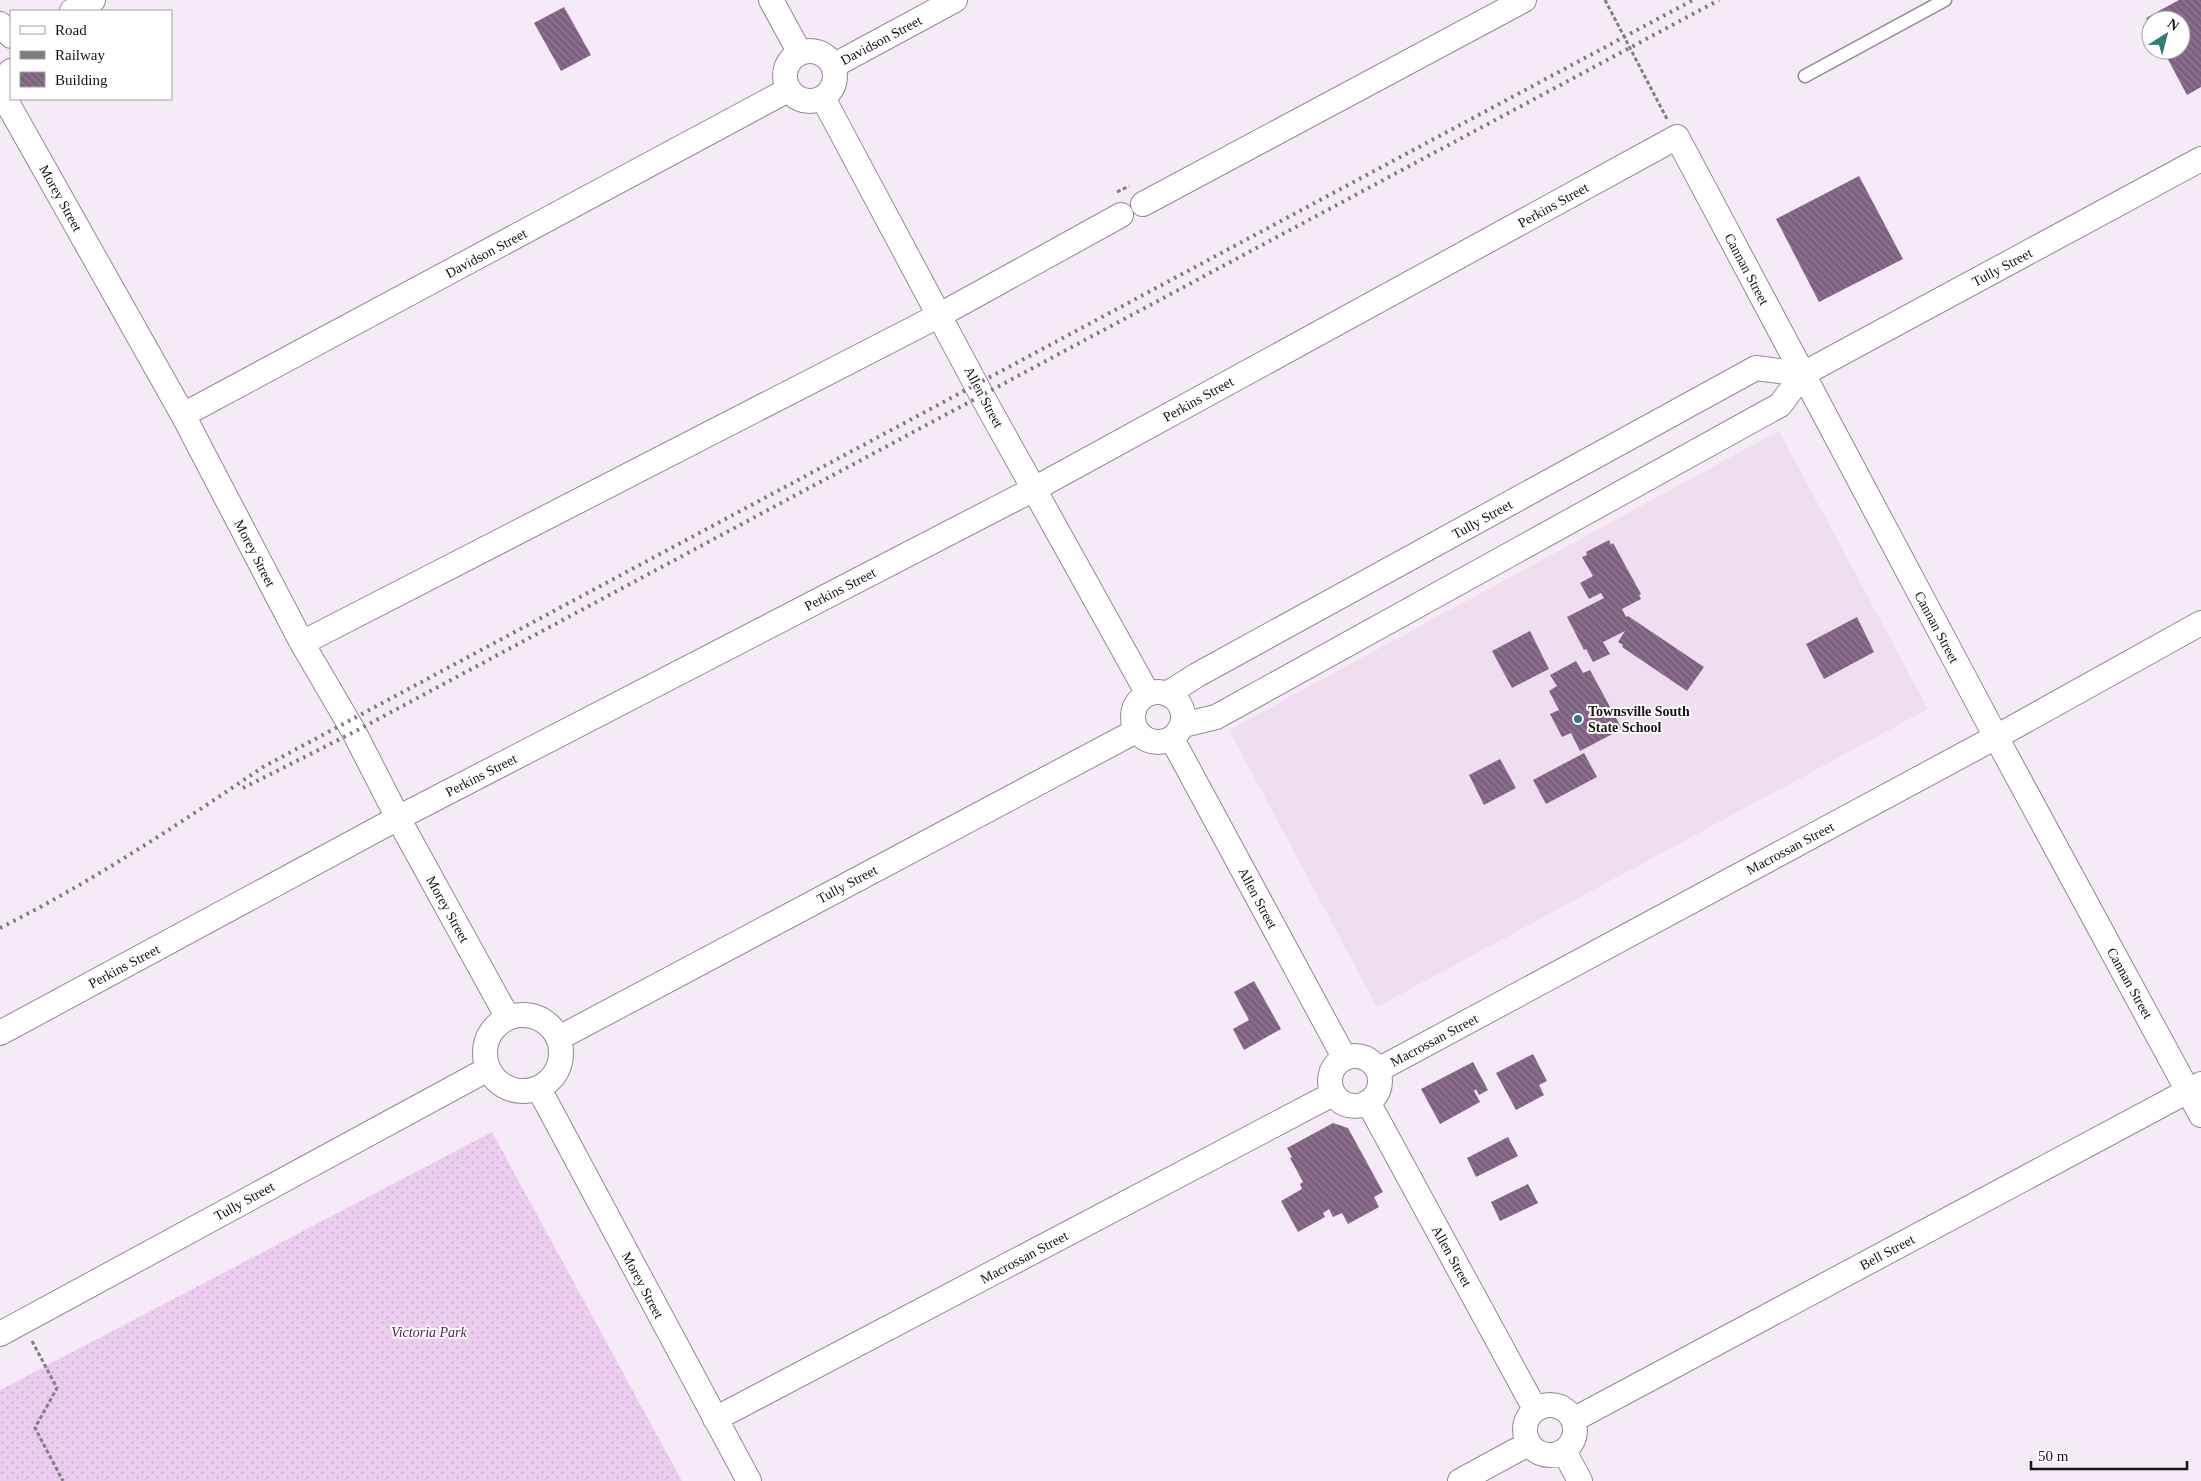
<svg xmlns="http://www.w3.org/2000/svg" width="2201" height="1481" font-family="Georgia,serif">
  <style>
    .built { fill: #eedef0 }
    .grass { fill: url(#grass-dots) }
    .building { fill: url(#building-back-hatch) }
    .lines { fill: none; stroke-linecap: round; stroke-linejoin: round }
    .service-casing { stroke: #938994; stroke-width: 15 }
    .minor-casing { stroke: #938994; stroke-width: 26 }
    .path { stroke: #857e85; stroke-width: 3; stroke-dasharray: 4 2.5; stroke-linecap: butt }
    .service { stroke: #fff; stroke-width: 12 }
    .minor { stroke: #fff; stroke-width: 24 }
    .rail { stroke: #807a80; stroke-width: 4; stroke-dasharray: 2.5 5; stroke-linecap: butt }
    .poi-dot { fill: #327b7b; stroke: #fff; stroke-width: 2 }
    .labels { text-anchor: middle; stroke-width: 4; stroke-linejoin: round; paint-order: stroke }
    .street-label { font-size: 14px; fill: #161316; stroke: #fff }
    .poi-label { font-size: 14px; font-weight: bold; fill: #161316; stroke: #fff; text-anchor: start }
    .park-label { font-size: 14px; font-style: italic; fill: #4c2450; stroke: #fff }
  </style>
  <defs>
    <pattern id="grass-dots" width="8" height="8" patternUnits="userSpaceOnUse" patternTransform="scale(1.25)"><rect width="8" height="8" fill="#eccdef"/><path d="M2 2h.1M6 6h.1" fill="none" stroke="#caafcc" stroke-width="1.8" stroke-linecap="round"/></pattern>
    <pattern id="building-back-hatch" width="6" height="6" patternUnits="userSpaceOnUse" patternTransform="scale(1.25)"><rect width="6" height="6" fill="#7e6181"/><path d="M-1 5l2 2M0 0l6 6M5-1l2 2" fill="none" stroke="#907b92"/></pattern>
  </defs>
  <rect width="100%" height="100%" fill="#f5ebf6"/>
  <path class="built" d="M1779,431L1928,709L1377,1007L1229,730Z"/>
  <path class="grass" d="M492,1132L682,1481H0V1390Z"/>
  <path class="building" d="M2179,0H2201V87L2187,95L2163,50H2181V20H2151V27L2146,18Z
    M564,7L591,55L561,71L534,23Z
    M1859,176L1903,259L1819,302L1776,219Z
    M1609,540L1611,545L1613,543L1641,594L1639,595L1641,599L1622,609L1626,617L1628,616L1704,667L1687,691L1622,647L1623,645L1618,642L1625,631L1603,642L1610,654L1593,662L1586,649L1584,650L1567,617L1604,598L1601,593L1589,599L1580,583L1593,576L1582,557L1587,555L1586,552Z
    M1857,617L1874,652L1824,679L1806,644Z
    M1530,631L1549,669L1512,688L1492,651Z
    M1576,661L1583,673L1590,670L1622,729L1580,751L1571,733L1562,737L1550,714L1559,710L1549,691L1557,686L1550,675Z
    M1584,753L1597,777L1546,804L1533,780Z
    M1500,759L1516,788L1484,805L1469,775Z
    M1254,981L1281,1029L1244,1050L1233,1029L1249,1020L1234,992Z
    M1533,1054L1547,1081L1539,1085L1544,1095L1516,1110L1496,1073Z
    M1473,1062L1488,1090L1479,1095L1476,1089L1474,1091L1480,1102L1440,1124L1421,1089Z
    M1333,1123L1348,1128L1383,1192L1374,1197L1379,1207L1348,1224L1342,1213L1333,1217L1329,1209L1323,1213L1325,1217L1298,1232L1281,1201L1302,1189L1300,1184L1303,1182L1290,1158L1292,1157L1287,1148Z
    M1508,1137L1518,1156L1476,1177L1467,1158Z
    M1528,1184L1538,1203L1500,1221L1491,1202Z"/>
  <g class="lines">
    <g class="service-casing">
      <path id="service" d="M1805,76L1945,0"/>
    </g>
    <g class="minor-casing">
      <path id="minor" d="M771,0L800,53
        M72,11L93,0
        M0,24L11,36
        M785 76a25 25 0 1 1 50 0a25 25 0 1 1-50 0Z
        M833,66L955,0
        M0,82L11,71
        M0,90L183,415L302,643L354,732L398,818L508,1018
        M823,98L981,394L1148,694
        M1143,204L1524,0
        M183,415L788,90
        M302,643L940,315L1121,215
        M1133 717a25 25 0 1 1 50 0a25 25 0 1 1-50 0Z
        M1167,694L1197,675L1756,368L1803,374
        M1183,725L1216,717L1780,405L1803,374L2201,159
        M1172,739L1344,1057
        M485 1053a38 38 0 1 1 76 0a38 38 0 1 1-76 0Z
        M0,1033L398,818L1034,489L1677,137L1996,737L2201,1115
        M559,1038L1136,731
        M1330 1081a25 25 0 1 1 50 0a25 25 0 1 1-50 0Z
        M1378,1070L1996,737L2201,623
        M539,1089L749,1481
        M1368,1102L1535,1409
        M0,1334L488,1069
        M1525 1430a25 25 0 1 1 50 0a25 25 0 1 1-50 0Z
        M715,1419L1333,1094
        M1573,1420L2201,1084
        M1564,1451L1580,1481
        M1460,1481L1528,1444"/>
    </g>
    <path class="path" d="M1605,0L1667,119
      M1117,192L1129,186
      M32,1341L57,1388L35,1428L63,1481"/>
    <use href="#service" class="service"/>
    <use href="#minor" class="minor"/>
    <path class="rail" d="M243,788L354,732L1719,0
      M0,928C92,882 179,824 263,767L1693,0"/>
  </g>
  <circle class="poi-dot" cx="1578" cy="719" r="5"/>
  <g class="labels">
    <g class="street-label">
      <text transform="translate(881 40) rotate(-28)" y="5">Davidson Street</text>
      <text transform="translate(61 198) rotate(61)" y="5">Morey Street</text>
      <text transform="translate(1553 205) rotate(-29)" y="5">Perkins Street</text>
      <text transform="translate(486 253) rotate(-28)" y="5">Davidson Street</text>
      <text transform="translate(2002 267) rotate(-28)" y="5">Tully Street</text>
      <text transform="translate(1747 269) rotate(62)" y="5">Cannan Street</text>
      <text transform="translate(984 397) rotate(62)" y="5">Allen Street</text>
      <text transform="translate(1198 399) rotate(-29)" y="5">Perkins Street</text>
      <text transform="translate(1482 519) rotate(-29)" y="5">Tully Street</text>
      <text transform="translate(255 553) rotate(63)" y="5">Morey Street</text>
      <text transform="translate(840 589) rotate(-27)" y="5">Perkins Street</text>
      <text transform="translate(1937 627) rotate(62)" y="5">Cannan Street</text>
      <text transform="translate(481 775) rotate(-27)" y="5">Perkins Street</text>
      <text transform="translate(1790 848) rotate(-28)" y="5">Macrossan Street</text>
      <text transform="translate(847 884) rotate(-28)" y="5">Tully Street</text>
      <text transform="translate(1258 898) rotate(62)" y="5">Allen Street</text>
      <text transform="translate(448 909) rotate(61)" y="5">Morey Street</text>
      <text transform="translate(124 966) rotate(-28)" y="5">Perkins Street</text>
      <text transform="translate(2130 983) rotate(61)" y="5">Cannan Street</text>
      <text transform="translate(1434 1040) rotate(-28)" y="5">Macrossan Street</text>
      <text transform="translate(244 1201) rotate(-29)" y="5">Tully Street</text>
      <text transform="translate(1887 1252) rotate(-28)" y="5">Bell Street</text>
      <text transform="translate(1452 1256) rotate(61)" y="5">Allen Street</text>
      <text transform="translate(1024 1257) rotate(-28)" y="5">Macrossan Street</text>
      <text transform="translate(643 1285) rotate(62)" y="5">Morey Street</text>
    </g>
    <g class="poi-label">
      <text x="1588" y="716">Townsville South<tspan x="1588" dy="16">State School</tspan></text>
    </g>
    <g class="park-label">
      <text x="429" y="1337">Victoria Park</text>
    </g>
  </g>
  <rect x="10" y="10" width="162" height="90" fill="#ffffff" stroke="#a2a1a2"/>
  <rect x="20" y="26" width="25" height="8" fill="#ffffff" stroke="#a2a1a2"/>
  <text x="55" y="35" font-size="15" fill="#161316">Road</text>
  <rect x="20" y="51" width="25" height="8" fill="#807a80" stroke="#a2a1a2"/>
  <text x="55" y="60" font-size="15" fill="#161316">Railway</text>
  <rect x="20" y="72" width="25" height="15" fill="url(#building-back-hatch)" stroke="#a2a1a2"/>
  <text x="55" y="85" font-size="15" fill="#161316">Building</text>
  <g transform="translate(2166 35) rotate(36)"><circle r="24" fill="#ffffff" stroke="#a2a1a2"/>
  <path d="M0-4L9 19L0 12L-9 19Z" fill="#327b7b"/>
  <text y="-8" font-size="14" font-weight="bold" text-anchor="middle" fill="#161316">N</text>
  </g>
  <path d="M2031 1461v8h156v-8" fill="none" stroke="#161316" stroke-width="2.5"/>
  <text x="2038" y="1461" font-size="15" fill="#161316" stroke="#ffffff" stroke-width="4" paint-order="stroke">50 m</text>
</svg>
